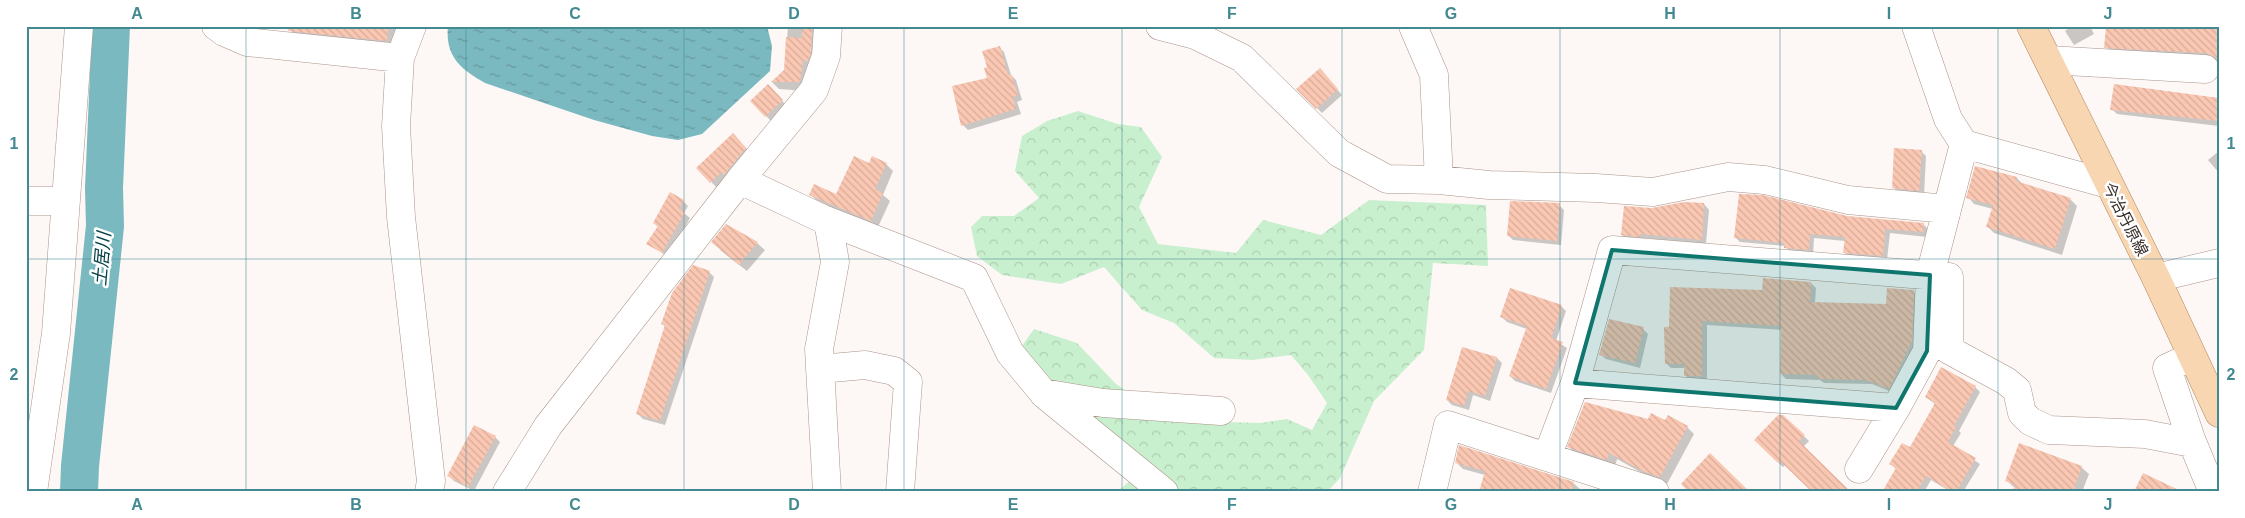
<svg xmlns="http://www.w3.org/2000/svg" width="2245" height="518" font-family="Arial,'Noto Sans JP',sans-serif">
  <style>
    .forest { fill: url(#forest-crowns) }
    .water { fill: url(#water-ripples) }
    .shadow { fill: #0003 }
    .lines { fill: none; stroke-linecap: round; stroke-linejoin: round }
    .river { stroke: #7bb9c0; stroke-width: 38 }
    .building { fill: url(#building-back-hatch) }
    .minor-casing { stroke: #ab9389; stroke-width: 29 }
    .major-casing { stroke: #b18961; stroke-width: 29 }
    .minor { stroke: #fff; stroke-width: 28 }
    .major { stroke: #f8d6b2; stroke-width: 28 }
    .marked { fill: #0f766e; fill-opacity: 0.2; stroke: #0f766e; stroke-width: 4; stroke-linejoin: round }
    .grid { fill: none; stroke: #428991; stroke-width: 1; stroke-opacity: 0.55 }
    .labels { text-anchor: middle; stroke-width: 5; stroke-linejoin: round; paint-order: stroke }
    .street-label { font-size: 16px; fill: #372d29; stroke: #fff }
    .water-label { font-size: 18px; font-style: italic; fill: #074348; stroke: #fff }
    .neatline { fill: none; stroke: #428991; stroke-width: 2 }
    .grid-label { font-size: 16px; text-anchor: middle; font-weight: bold; fill: #428991 }
  </style>
  <defs>
    <pattern id="forest-crowns" width="20" height="18" patternUnits="userSpaceOnUse" patternTransform="scale(1.25)"><rect width="20" height="18" fill="#c9f0ce"/><path d="M2 6a3 3 0 1 1 6 0M12 15a3 3 0 1 1 6 0" fill="none" stroke="#adceb1"/></pattern>
    <pattern id="water-ripples" width="26" height="14" patternUnits="userSpaceOnUse" patternTransform="scale(1.25)"><rect width="26" height="14" fill="#7bb9c0"/><path d="M2 4q2-2 4 0t4 0M15 11q2-2 4 0t4 0" fill="none" stroke="#66979c"/></pattern>
    <pattern id="building-back-hatch" width="6" height="6" patternUnits="userSpaceOnUse" patternTransform="scale(1.25)"><rect width="6" height="6" fill="#fac7b2"/><path d="M-1 5l2 2M0 0l6 6M5-1l2 2" fill="none" stroke="#d7ab99"/></pattern>
  </defs>
  <rect width="100%" height="100%" fill="#fdf8f6"/>
  <path class="forest" d="M1078,111L1118,124L1141,127L1162,157L1139,207L1158,244L1236,253L1263,220L1321,235L1369,200L1486,205L1488,266L1433,263L1424,350L1374,401L1340,478L1327,492H1117L1147,466L1092,423L1018,351L1034,329L1077,343L1116,384L1158,412L1223,422L1260,423L1287,419L1312,430L1327,403L1308,375L1291,355L1252,360L1214,358L1174,323L1142,310L1104,267L1061,284L1002,275L977,256L971,227L982,216H1014L1039,198L1015,171L1022,136L1047,121Z"/>
  <path class="water" d="M448,26H767L772,46L770,71L702,134L678,140L652,136L594,120L485,83C460,69 445,56 448,26Z"/>
  <path class="shadow" d="M291,26H404L394,48L298,38L290,30Z
    M788,26H822L806,91L779,89L772,82L785,70Z
    M2072,26H2090L2094,34L2074,45L2065,31Z
    M2219,34V61L2212,58L2111,52L2106,47Z
    M999,47L1004,52L1011,75L1016,80L1022,100L1017,102L1021,114L968,130L963,125L988,78Z
    M1325,75L1342,95L1322,113L1298,89Z
    M768,86L787,106L771,121L752,102Z
    M2219,87V126L2117,114L2112,109L2217,98Z
    M733,135L751,153L716,187L698,168Z
    M1921,151L1926,156L1924,195L1899,193L1894,188Z
    M2219,151V173L2208,160Z
    M870,164H886L893,171L883,195L890,201L878,227L818,202L811,195L837,196Z
    M2017,178L2023,185L2070,199L2077,206L2062,255L1994,233L1988,227L1993,209L1974,204L1968,197Z
    M683,201L688,206L684,213L690,218L668,257L648,243L659,228L654,223Z
    M1704,204L1709,210L1706,244L1644,238V241L1627,240L1622,235L1652,209Z
    M1559,205L1564,210L1561,245L1513,240L1508,235Z
    M1923,224L1928,229L1927,237L1890,233L1887,260L1849,257L1844,252L1845,241L1814,238L1813,254L1790,252L1785,246L1740,242L1735,237Z
    M757,243L765,250L747,271L720,250Z
    M709,272L714,277L665,425L643,419L638,414L666,327L662,324Z
    M1811,283L1816,288L1815,303L1887,306L1913,291L1918,296L1916,347L1894,393L1872,384L1824,383L1820,380L1786,379L1781,374L1782,330L1707,325V381L1690,380L1685,375V368H1671L1666,363V328L1763,292Z
    M1561,306L1566,311L1556,341L1567,348L1551,393L1515,381L1510,376L1527,329L1507,322L1502,317Z
    M1643,329L1648,334L1640,368L1606,359L1600,354Z
    M1497,358L1502,363L1490,401L1473,395L1469,410L1452,405L1447,400Z
    M1975,387L1980,392L1959,431L1961,433L1953,446L1980,464L1963,492H1951L1931,480L1924,492H1883L1897,470L1891,464L1910,449L1935,404L1926,397Z
    M1783,416L1809,441L1783,467L1755,440Z
    M1648,420L1687,427L1694,434L1667,484L1653,479L1617,459L1615,467L1576,454L1569,447Z
    M495,437L500,442L474,491L454,481L449,476Z
    M1456,462L1573,483L1580,489L1579,492H1480L1485,475L1463,469Z
    M2081,467L2089,474L2082,492H2013L2015,488L2007,481Z"/>
  <g class="lines">
    <path class="river" d="M79,492L80,466L105,226L104,188L111,26"/>
  </g>
  <path class="building" d="M288,26H388L387,41L288,31Z
    M802,26H812L811,53L808,61L803,60L800,82H771L784,70L786,37L802,38Z
    M2106,26H2219V59L2206,53L2104,48Z
    M1000,46L1008,75L1011,74L1018,95L1013,97L1016,109L961,126L952,86L987,78L984,68L987,67L982,51Z
    M1320,68L1338,89L1316,109L1296,89Z
    M768,84L783,100L765,117L750,101Z
    M2114,84L2219,98V121L2110,110Z
    M733,133L746,148L724,175L722,172L710,183L696,168Z
    M1894,148L1922,150L1919,191L1892,188Z
    M854,156L869,163L872,156L887,163L875,189L883,193L871,221L809,195L814,184L836,194Z
    M1975,166L2017,177L2016,181L2071,198L2055,249L1986,227L1993,205L1966,198Z
    M670,192L684,200L679,209L685,212L662,253L646,244L658,226L653,223Z
    M1739,194L1763,195L1847,216L1924,223L1923,232L1885,229L1883,256L1843,253L1845,237L1810,234L1809,250L1784,248V243L1734,238Z
    M1510,201L1560,203L1557,241L1507,236Z
    M1684,202L1704,203L1702,240L1640,234V237L1621,235L1624,206L1652,208Z
    M726,224L758,242L739,265L711,242Z
    M693,265L710,271L660,421L636,414L665,325L661,324L672,293Z
    M1763,278L1811,282L1810,302L1886,304L1887,288L1914,290L1912,341L1889,389L1866,380L1817,379V375L1780,374L1781,326L1702,321V376H1684V364H1665L1664,327H1669L1670,287L1762,290Z
    M1510,288L1562,305L1551,338L1563,342L1546,389L1509,376L1527,326L1500,317Z
    M1609,319L1644,327L1635,363L1599,355Z
    M1462,347L1497,357L1485,396L1468,391L1464,406L1446,400Z
    M1941,367L1976,386L1954,426L1956,427L1948,442L1976,458L1956,492H1952L1926,476L1916,492H1882L1896,468L1889,464L1902,443L1910,447L1935,403L1925,397Z
    M1585,402L1648,419L1651,413L1665,420L1668,415L1688,426L1660,477L1645,472L1609,453L1607,460L1567,447Z
    M1778,415H1783L1805,435L1799,441L1851,492H1812L1780,461L1778,463L1754,440Z
    M474,425L496,436L468,487L447,476Z
    M2019,443L2082,466L2073,492H2012L2015,485L2005,481Z
    M1459,445L1574,482L1571,492H1479L1485,471L1455,463Z
    M1710,453L1750,492H1689L1681,484Z
    M2143,473L2183,492H2134Z"/>
  <g class="lines">
    <g class="minor-casing">
      <path id="minor" d="M216,26L224,32L247,42L400,58
        M412,26L400,58L396,126L401,217L431,481L429,492
        M1160,26L1195,35L1242,58L1339,153L1387,179L1439,180L1434,75L1413,26
        M1916,26L1948,119L1964,144
        M2049,60L2205,69
        M740,180L823,219L974,278L1010,353L1045,395L1164,492
        M1439,180L1489,185L1596,188L1653,192L1728,177L1765,180L1848,200L1947,209
        M26,201H66
        M2156,278L2219,263
        M2191,357L2167,368L2191,439L2213,492
        M820,369L865,365L894,371L908,382L900,492
        M1575,383L1896,408L1927,351L1930,275L1964,144L2108,184
        M1043,393L1103,403L1221,411
        M1547,457L1575,383L1612,250L1949,277V350L2006,381L2017,390L2022,413L2030,421L2049,430L2145,434L2192,443
        M1859,469L1896,408
        M33,492L56,333L79,26
        M507,492L548,426L740,180L814,90L826,56L828,26
        M827,492L819,349L835,262L828,221
        M1432,492L1448,425L1655,492"/>
    </g>
    <g class="major-casing">
      <path id="major" d="M2031,26L2156,278L2219,413"/>
    </g>
    <use href="#minor" class="minor"/>
    <use href="#major" class="major"/>
  </g>
  <path class="marked" d="M1612,250L1930,275L1927,351L1896,408L1575,383Z"/>
  <path class="grid" d="M246,26V492M466,26V492M684,26V492M904,26V492M1122,26V492M1342,26V492M1560,26V492M1780,26V492M1998,26V492M26,259H2219"/>
  <g class="labels">
    <g class="street-label">
      <text transform="translate(2126 219) rotate(63)" y="6">今治丹原線</text>
    </g>
    <g class="water-label">
      <text transform="translate(102 259) rotate(-85)" y="6">土居川</text>
    </g>
  </g>
  <rect width="2245" height="518" fill="none" stroke="#ffffff" stroke-width="55"/>
  <rect x="28" y="28" width="2190" height="462" class="neatline"/>
  <g class="grid-label">
    <text x="137" y="19">A</text>
    <text x="356" y="19">B</text>
    <text x="575" y="19">C</text>
    <text x="794" y="19">D</text>
    <text x="1013" y="19">E</text>
    <text x="1232" y="19">F</text>
    <text x="1451" y="19">G</text>
    <text x="1670" y="19">H</text>
    <text x="1889" y="19">I</text>
    <text x="2108" y="19">J</text>
    <text x="14" y="149">1</text>
    <text x="2231" y="149">1</text>
    <text x="14" y="380">2</text>
    <text x="2231" y="380">2</text>
    <text x="137" y="510">A</text>
    <text x="356" y="510">B</text>
    <text x="575" y="510">C</text>
    <text x="794" y="510">D</text>
    <text x="1013" y="510">E</text>
    <text x="1232" y="510">F</text>
    <text x="1451" y="510">G</text>
    <text x="1670" y="510">H</text>
    <text x="1889" y="510">I</text>
    <text x="2108" y="510">J</text>
  </g>
</svg>
